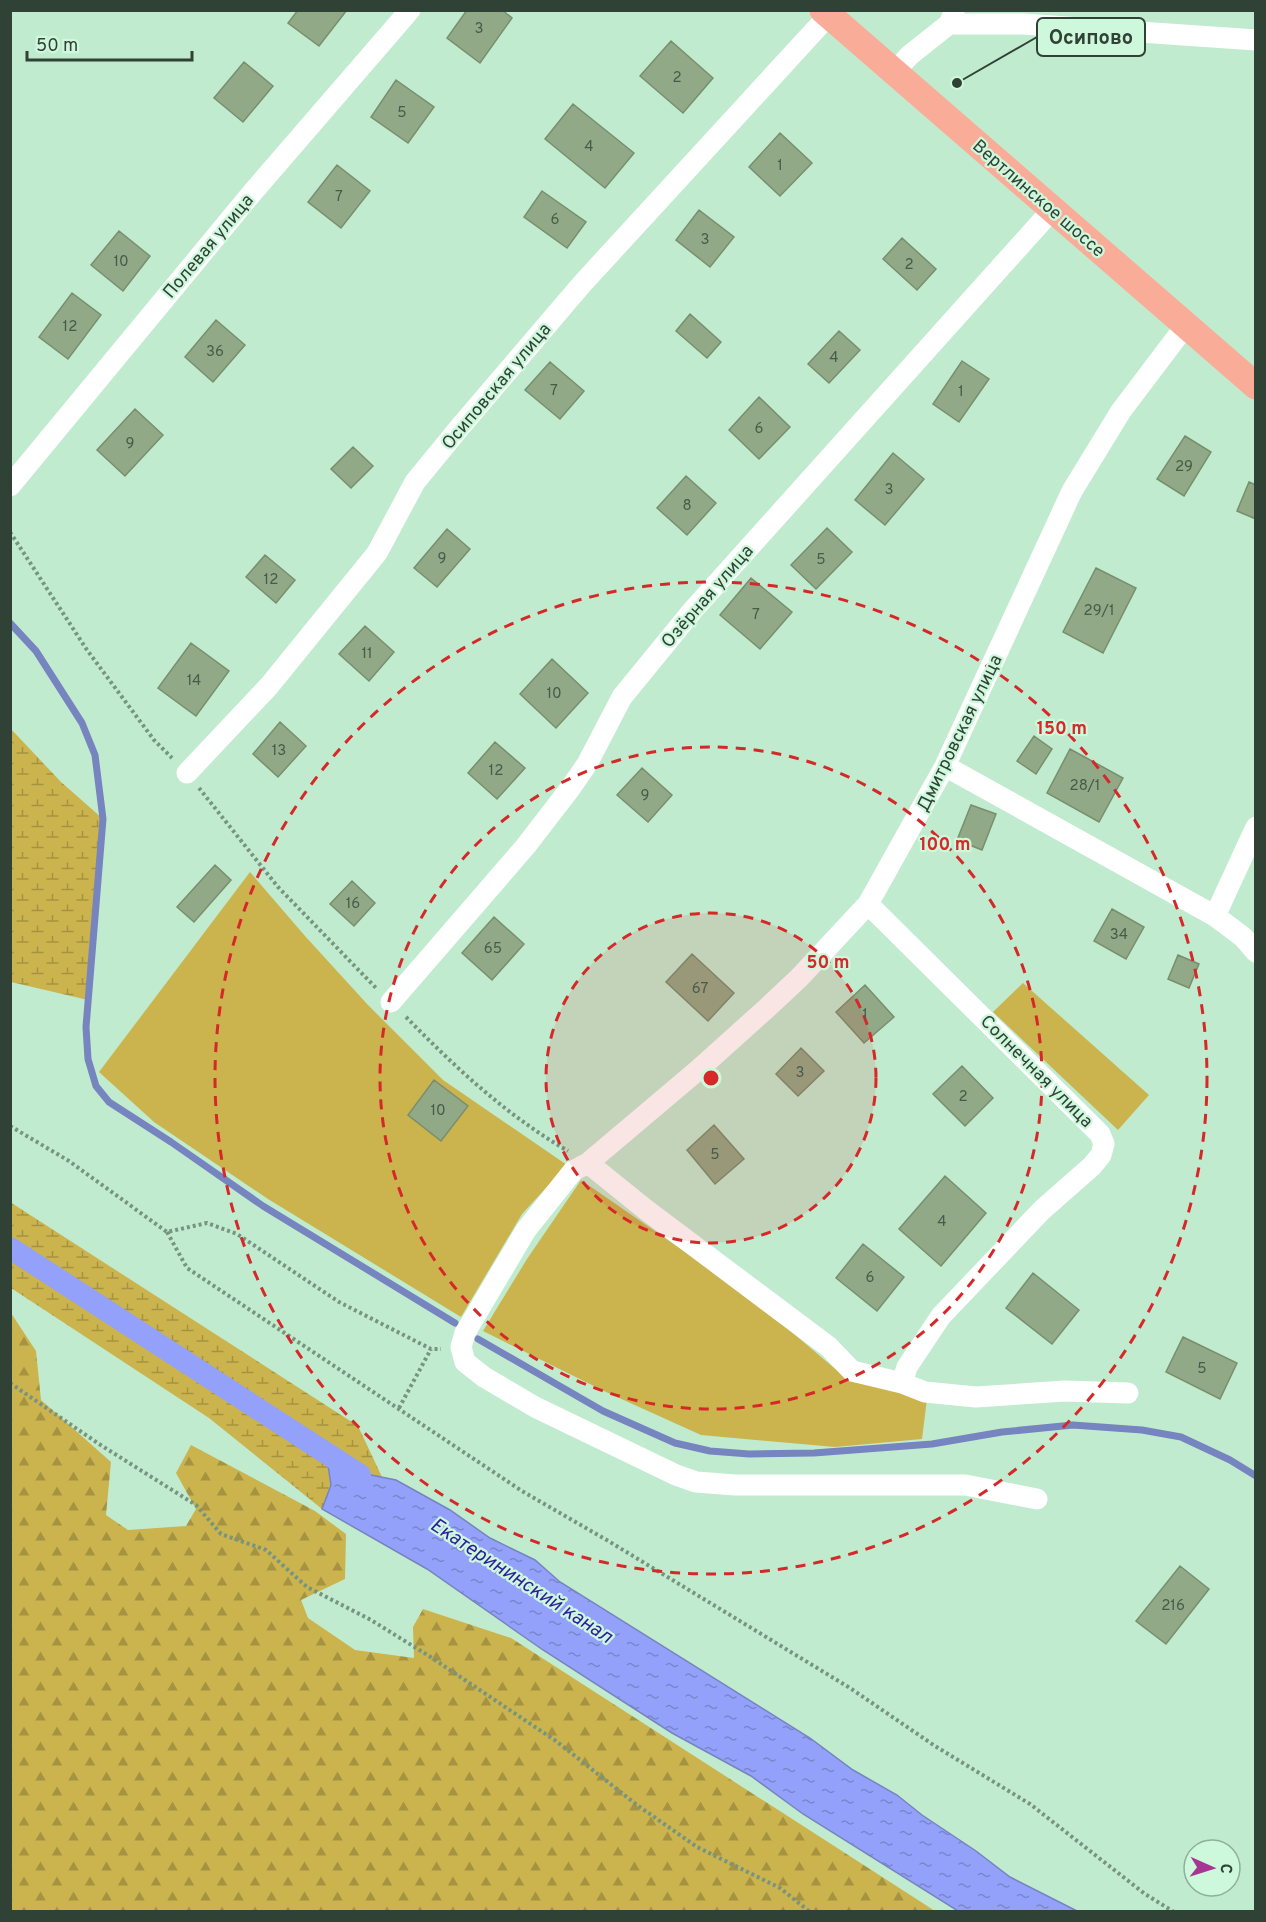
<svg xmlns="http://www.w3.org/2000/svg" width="1266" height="1922" font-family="Overpass,sans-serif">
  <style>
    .forest { fill: url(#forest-firs) }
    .wetland { fill: url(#wetland-marsh) }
    .garden { fill: #cbb34d }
    .water { fill: url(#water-ripples); stroke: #7684bf; stroke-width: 1.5 }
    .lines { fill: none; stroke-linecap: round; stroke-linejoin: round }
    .stream { stroke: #7684bf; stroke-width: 7 }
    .canal { stroke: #94a1fa; stroke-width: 22 }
    .building { fill: #91a986; stroke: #778f6d; stroke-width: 1.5 }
    .path { stroke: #779480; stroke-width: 4; stroke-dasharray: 3 3; stroke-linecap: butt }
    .minor { stroke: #fff; stroke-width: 21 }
    .major { stroke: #f9ac98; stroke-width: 27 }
    .ring { fill: none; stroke: #d62828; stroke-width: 3; stroke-dasharray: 10 8 }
    .labels { text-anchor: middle; stroke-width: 4.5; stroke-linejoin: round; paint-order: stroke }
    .number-label { font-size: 15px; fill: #485b4a }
    .street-label { font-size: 18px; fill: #304136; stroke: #cef8dc }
    .water-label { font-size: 20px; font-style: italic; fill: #2c1d9d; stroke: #cef8dc }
    .centre { fill: #d62828; stroke: #cef8dc; stroke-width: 3 }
    .ring-label { font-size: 18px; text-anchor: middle; font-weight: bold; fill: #d62828; stroke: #cef8dc; stroke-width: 4.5; stroke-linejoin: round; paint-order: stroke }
    .leader { fill: none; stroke: #304136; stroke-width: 2 }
    .callout-dot { fill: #304136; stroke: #cef8dc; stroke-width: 2 }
    .callout { fill: #cef8dc; stroke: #304136; stroke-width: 2 }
    .callout-label { font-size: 20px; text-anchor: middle; font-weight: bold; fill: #304136 }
  </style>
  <defs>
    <pattern id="forest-firs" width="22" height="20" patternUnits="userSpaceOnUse" patternTransform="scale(1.5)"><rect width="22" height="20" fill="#cbb34d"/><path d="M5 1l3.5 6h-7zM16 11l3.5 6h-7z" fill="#a59341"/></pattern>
    <pattern id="wetland-marsh" width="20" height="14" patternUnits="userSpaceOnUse" patternTransform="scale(1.5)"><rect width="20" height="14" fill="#cbb34d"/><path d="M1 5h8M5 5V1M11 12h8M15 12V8" fill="none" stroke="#a59341"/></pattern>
    <pattern id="water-ripples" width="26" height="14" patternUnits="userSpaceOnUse" patternTransform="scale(1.5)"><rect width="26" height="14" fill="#94a1fa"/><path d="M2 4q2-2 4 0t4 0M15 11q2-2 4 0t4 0" fill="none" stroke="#7985cb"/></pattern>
  </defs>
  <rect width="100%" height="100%" fill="#c1ebcf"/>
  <path class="forest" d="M11,1313L36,1351L41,1400L111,1462L106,1515L128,1530L186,1526L196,1509L176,1473L191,1445L315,1511L346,1534L345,1579L301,1600L308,1618L355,1650L414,1658L413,1627L423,1609L511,1638L935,1911H11Z"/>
  <path class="wetland" d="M10,728L61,782L103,819L88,1000L11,982Z
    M10,1202L358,1426L382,1477L361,1473L343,1455L328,1465L331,1485L322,1509L209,1418L11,1288Z"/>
  <path class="garden" d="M250,872L305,936L368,1005L443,1080L567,1165L522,1214L461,1317L268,1199L154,1122L99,1072Z
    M1023,983L1149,1095L1118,1130L993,1012Z
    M581,1180L691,1256L774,1317L847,1379L927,1399L922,1439L835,1447L701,1435L606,1392L483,1331L527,1259Z"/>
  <path class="water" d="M342,1455L361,1473L396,1480L450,1510L490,1538L535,1560L560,1582L810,1738L853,1770L897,1795L922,1815L976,1851L1010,1877L1077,1911H958L803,1814L751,1776L672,1733L543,1650L427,1569L322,1509L331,1485L328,1465L335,1456Z"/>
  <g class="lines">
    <path class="stream" d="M10,623L36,651L82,723L95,755L103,819L86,1027L88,1059L96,1086L109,1102L171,1142L263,1206L455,1323
      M478,1339L603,1411L675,1443L710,1451L749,1454L814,1453L932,1444L1002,1432L1073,1425L1142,1430L1181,1437L1230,1460L1256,1476"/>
    <path class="canal" d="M10,1248L360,1475"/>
  </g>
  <path class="building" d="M298,10H347L319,46L288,23Z
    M467,10H502L512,18L480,63L447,38Z
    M671,41L713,78L683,113L640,76Z
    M244,62L273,86L243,122L214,98Z
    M396,80L434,107L408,143L371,117Z
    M573,104L634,153L605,188L545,139Z
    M780,133L812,163L780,196L749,167Z
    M337,165L370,191L341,228L308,202Z
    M542,191L586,222L567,248L524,217Z
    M699,210L734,237L710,267L676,240Z
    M119,231L150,256L123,291L91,265Z
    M902,238L936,269L917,290L883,259Z
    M72,293L101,315L68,359L39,337Z
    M690,314L721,342L707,358L676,331Z
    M216,320L245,345L213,382L185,357Z
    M839,331L860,350L829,383L808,364Z
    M962,361L989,379L959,422L933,404Z
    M550,362L584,391L560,419L525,390Z
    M759,397L790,427L759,459L729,430Z
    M135,409L163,435L125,476L97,450Z
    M1185,436L1211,452L1184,496L1157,479Z
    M353,447L373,466L351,488L331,469Z
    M893,453L924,479L885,525L855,500Z
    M686,476L716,503L687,535L657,508Z
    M1249,482L1256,485V519L1237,511Z
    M827,528L852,552L816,589L791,565Z
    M447,529L470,549L437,587L414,568Z
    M265,555L295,580L276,603L246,577Z
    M1096,568L1136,588L1103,653L1063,632Z
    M751,578L792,612L760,649L720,615Z
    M365,626L394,652L369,681L339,654Z
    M191,643L229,671L196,716L158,688Z
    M552,659L588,693L556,728L520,694Z
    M280,722L306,746L278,777L253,754Z
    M1034,736L1052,749L1036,774L1017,761Z
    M495,742L525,768L497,799L468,773Z
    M1070,749L1123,778L1099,822L1047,793Z
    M642,768L672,795L648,822L617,795Z
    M971,805L996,814L982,850L957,840Z
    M215,865L231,880L194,922L177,907Z
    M352,881L375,903L354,926L330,904Z
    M1112,909L1144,927L1126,959L1094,941Z
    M494,917L524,944L492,980L462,953Z
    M692,954L734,993L708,1021L666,982Z
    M1178,955L1199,964L1189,988L1168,979Z
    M865,985L894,1017L864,1043L836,1012Z
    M801,1048L824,1071L798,1096L776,1074Z
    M962,1066L993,1098L965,1126L933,1094Z
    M434,1080L468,1106L441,1141L408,1115Z
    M714,1125L744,1159L715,1184L687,1150Z
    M945,1176L986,1213L941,1266L899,1229Z
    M863,1244L904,1277L877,1311L836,1278Z
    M1033,1273L1079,1310L1052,1344L1006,1308Z
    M1183,1337L1237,1363L1220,1399L1166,1372Z
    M1180,1566L1209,1589L1166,1644L1136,1621Z"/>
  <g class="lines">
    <path class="path" d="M10,532L87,650L154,740L172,758
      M199,788L278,887L377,989
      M406,1017C456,1068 506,1115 568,1151
      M10,1126L69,1161L167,1232L207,1223L237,1234L339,1302L431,1349H441
      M167,1232L187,1268L522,1491L610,1542L850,1688L935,1746L1030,1804L1145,1894L1174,1912
      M10,1383L99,1444L196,1505L221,1534L266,1550L307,1587L371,1620L429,1656L556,1741L637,1805L697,1847L780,1888L810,1912
      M399,1408L431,1349"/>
    <path class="minor" d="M949,24H1023L1256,40
      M894,72L910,55L949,24L954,12
      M10,486L252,193L410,10
      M945,766L1215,916L1256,827
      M187,773L269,686L377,553L415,482L460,427L582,284L828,16
      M868,904L1100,1134L1104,1144L1101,1155L1092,1166L1042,1210L941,1316L907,1367L902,1383
      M1215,916L1243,937L1256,952
      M391,1002L525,847L569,790L587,764L622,697L693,610L1052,210
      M588,1163L645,1209L829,1347L852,1371L902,1383L925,1392L976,1397L1065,1391L1128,1393
      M1037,1499L965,1485H735L696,1482L676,1475L535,1407L484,1377L465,1362L461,1347L465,1333L526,1230L573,1171L588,1163L698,1070L767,1008L799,978L868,904L945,766L1072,491L1121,411L1186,325"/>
    <path class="major" d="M823,10L1256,386"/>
  </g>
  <circle cx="711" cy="1078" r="165" fill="#d62828" fill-opacity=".12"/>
  <g class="ring">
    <circle cx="711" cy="1078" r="165"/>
    <circle cx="711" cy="1078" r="331"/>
    <circle cx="711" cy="1078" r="496"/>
  </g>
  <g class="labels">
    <g class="number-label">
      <text x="479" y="33">3</text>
      <text x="677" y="82">2</text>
      <text x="402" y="117">5</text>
      <text x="589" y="151">4</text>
      <text x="780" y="170">1</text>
      <text x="339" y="201">7</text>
      <text x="555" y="224">6</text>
      <text x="705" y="244">3</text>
      <text x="121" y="266">10</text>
      <text x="909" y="269">2</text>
      <text x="70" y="331">12</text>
      <text x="215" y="356">36</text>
      <text x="834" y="362">4</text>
      <text x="554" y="395">7</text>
      <text x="961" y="396">1</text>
      <text x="759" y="433">6</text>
      <text x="130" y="448">9</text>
      <text x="1184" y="471">29</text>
      <text x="889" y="494">3</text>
      <text x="687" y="510">8</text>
      <text x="442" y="563">9</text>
      <text x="821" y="564">5</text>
      <text x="271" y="584">12</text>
      <text x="1099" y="615">29/1</text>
      <text x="756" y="619">7</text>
      <text x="367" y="658">11</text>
      <text x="194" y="685">14</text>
      <text x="554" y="698">10</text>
      <text x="279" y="755">13</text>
      <text x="496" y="775">12</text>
      <text x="1085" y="790">28/1</text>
      <text x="645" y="800">9</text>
      <text x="353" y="908">16</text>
      <text x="1119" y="939">34</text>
      <text x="493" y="953">65</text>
      <text x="700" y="993">67</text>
      <text x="865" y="1019">1</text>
      <text x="800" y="1077">3</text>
      <text x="963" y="1101">2</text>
      <text x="438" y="1115">10</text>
      <text x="715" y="1159">5</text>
      <text x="942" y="1226">4</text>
      <text x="870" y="1282">6</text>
      <text x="1202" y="1373">5</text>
      <text x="1173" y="1610">216</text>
    </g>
    <g class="street-label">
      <text transform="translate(1039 198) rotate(41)" y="6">Вертлинское шоссе</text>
      <text transform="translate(208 246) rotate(-50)" y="6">Полевая улица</text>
      <text transform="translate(496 386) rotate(-50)" y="6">Осиповская улица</text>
      <text transform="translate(707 596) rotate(-49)" y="6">Озёрная улица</text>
      <text transform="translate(959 733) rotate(-64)" y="6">Дмитровская улица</text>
      <text transform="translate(1037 1071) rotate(45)" y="6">Солнечная улица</text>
    </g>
    <g class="water-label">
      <text transform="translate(522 1580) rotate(33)" y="7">Екатерининский канал</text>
    </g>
  </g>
  <circle cx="711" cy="1078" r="9" class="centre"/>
  <g class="ring-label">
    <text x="1062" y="734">150 m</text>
    <text x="945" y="850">100 m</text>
    <text x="828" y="968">50 m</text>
  </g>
  <path class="leader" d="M957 83L1037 37"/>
  <circle class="callout-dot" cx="957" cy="83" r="6"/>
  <rect class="callout" x="1037" y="18" width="108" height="38" rx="6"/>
  <g class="callout-label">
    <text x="1091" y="44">Осипово</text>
  </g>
  <rect width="1266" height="1922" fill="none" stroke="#304136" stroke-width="24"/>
  <g transform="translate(1212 1868) rotate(93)"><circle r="28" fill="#cef8dc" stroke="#8faf9a" stroke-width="1.5"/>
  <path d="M0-4.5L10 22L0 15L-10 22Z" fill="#a73692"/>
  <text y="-9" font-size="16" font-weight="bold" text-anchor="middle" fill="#304136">С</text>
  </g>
  <path d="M27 51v9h165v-9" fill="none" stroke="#304136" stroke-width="3"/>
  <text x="36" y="51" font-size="18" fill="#304136" stroke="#cef8dc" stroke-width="4.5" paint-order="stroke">50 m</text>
</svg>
